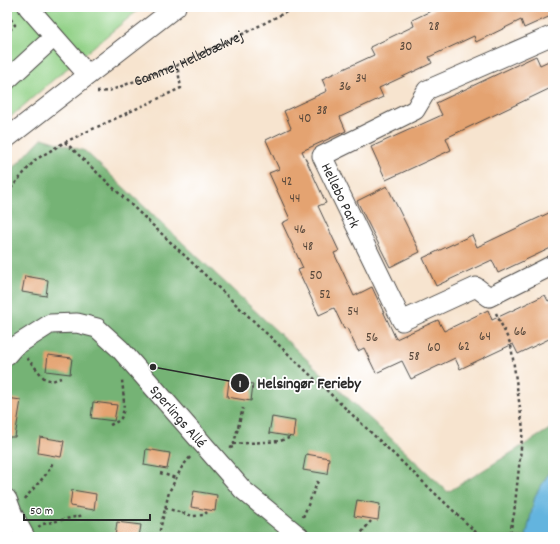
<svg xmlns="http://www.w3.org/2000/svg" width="560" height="544" font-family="Dekko,sans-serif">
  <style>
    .green { fill: #92d187; stroke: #5e7e59 }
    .forest { fill: #75b374; stroke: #506f50 }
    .water { fill: #63b4de; stroke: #477084 }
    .building { fill: #e4a371 }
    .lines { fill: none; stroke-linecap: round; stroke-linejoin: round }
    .minor-casing { stroke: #4a4744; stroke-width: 21 }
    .path { stroke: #4a4744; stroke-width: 2.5; stroke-dasharray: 3 3; stroke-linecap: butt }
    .minor { stroke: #fff; stroke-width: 19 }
    .labels { text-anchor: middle; stroke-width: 3.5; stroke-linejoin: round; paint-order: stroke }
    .number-label { font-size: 13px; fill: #59493c }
    .street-label { font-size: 15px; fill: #2b2b2b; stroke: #fff }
    .leader { fill: none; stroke: #2b2b2b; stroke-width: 1.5 }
    .callout-dot { fill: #2b2b2b; stroke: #fff; stroke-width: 1.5 }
    .mark-label { font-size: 12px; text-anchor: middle; font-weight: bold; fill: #fff }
    .callout-label { font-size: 16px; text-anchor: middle; font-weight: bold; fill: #2b2b2b; stroke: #fff; stroke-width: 3.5; stroke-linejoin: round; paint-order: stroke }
  </style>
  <rect width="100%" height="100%" fill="#fff"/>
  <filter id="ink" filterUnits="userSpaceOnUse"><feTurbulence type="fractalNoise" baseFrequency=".025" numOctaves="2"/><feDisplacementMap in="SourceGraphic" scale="8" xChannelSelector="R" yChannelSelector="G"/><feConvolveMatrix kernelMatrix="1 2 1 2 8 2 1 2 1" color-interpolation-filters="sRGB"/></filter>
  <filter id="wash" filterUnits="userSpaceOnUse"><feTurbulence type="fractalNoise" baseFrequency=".012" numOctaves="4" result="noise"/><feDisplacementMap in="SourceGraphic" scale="16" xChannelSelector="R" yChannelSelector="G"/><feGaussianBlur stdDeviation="0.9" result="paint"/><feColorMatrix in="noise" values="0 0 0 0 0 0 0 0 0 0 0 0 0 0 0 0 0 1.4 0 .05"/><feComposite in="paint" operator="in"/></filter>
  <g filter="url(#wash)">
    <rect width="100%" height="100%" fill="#f7e4cf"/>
    <path class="green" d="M7,7H142L53,80L7,120Z"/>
    <path class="forest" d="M42,138L85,151L448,492L553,427V471L548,473L531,520L526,537H7V175Z"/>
    <path class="water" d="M553,471V537H526L535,496L549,473Z"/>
    <g id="blocks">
      <path class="building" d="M439,7H553V15L524,28L521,20L476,42L474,36L429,57L432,63L379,88L383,97L340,117L346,131L302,151L326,203L318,206L339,251L334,253L354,296L372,287L396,339L438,320L444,331L488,310L492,320L545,295L548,301L553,299V337L518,354L513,344L460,369L455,358L411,379L402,361L376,373L364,348L358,351L347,328L344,329L334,308L319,315L298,270L303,268L282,223L290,219L269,173L279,169L266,140L291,128L284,111L327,91L322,79L374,55L370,47L414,26L412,20Z
        M536,56L540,65L553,59V87L446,138L451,150L386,180L371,147L442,115L436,103Z
        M387,186L420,252L390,267L357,201Z
        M553,211V247L498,273L492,260L436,286L423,258L472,235L477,247Z
        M25,276L48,280L46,296L22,292Z
        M48,355L72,358L70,374L46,371Z
        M229,381L253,384L251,401L227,397Z
        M7,398L21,400L15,437H7Z
        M93,402L117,405L114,421L91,418Z
        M272,417L295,421L293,437L269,433Z
        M40,437L64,441L61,457L38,453Z
        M146,449L170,453L167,469L144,465Z
        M306,454L329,458L327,474L303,470Z
        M72,490L96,494L94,510L70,506Z
        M194,491L217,495L215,511L191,507Z
        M357,500L380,504L378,520L354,516Z
        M117,522L141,525L139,537H115Z"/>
    </g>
  </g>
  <g filter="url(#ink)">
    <use href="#blocks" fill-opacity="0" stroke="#4a4744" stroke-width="1"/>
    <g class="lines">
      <g class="minor-casing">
        <g id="minor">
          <path d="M28,7L88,75"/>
          <path id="s2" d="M553,35L427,90L415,110L322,156L402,321L476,287L489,297L553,265"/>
          <path d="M7,80L54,37"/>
          <path d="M7,138L176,7"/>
          <path id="s3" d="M7,355L14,347L50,324L77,323L97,328L120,349L243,490L300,537"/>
          <path d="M7,499L13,515L25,537"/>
        </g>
      </g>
      <g class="path">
        <path d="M7,14L15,25L7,33"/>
        <path id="s1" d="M97,92H98L109,91L177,65L251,30L296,7"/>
        <path d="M65,142L481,537"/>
        <path d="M7,193L35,160L65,142L181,88L177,65"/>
        <path d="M496,313L511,345L523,429L514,514L509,537"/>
        <path d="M27,358L44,378L52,381L61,378"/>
        <path d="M110,425C114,423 118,422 121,418C126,409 123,390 122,380"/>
        <path d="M233,444L280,441L289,438"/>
        <path d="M230,448L233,447L243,408"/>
        <path d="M160,473L176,478"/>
        <path d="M25,499C34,486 49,475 53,461"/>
        <path d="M165,508L193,516L204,515L207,512"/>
        <path d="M303,517L318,481"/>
        <path d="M38,527L43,524L84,515"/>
        <path d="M160,537V530L169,492L182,467L191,456"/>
        <path d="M358,537L371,521"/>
      </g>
      <use href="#minor" class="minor"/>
    </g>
  </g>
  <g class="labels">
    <g class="number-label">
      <text x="434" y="30">28</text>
      <text x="406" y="50">30</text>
      <text x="361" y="82">34</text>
      <text x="345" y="90">36</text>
      <text x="322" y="114">38</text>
      <text x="305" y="122">40</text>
      <text x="287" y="185">42</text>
      <text x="295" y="202">44</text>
      <text x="300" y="233">46</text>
      <text x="308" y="250">48</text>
      <text x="316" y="279">50</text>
      <text x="325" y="298">52</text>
      <text x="353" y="315">54</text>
      <text x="520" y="335">66</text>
      <text x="485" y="340">64</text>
      <text x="372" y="341">56</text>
      <text x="464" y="350">62</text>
      <text x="434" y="351">60</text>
      <text x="414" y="360">58</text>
    </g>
    <g class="street-label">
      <text dy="5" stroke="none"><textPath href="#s1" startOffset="98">Gammel Hellebækvej</textPath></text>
      <text dy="5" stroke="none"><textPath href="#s2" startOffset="308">Hellebo Park</textPath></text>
      <text dy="5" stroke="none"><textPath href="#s3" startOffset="221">Sperlings Allé</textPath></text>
    </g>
  </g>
  <path class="leader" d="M153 367L240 383"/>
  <g class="callout-dot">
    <circle cx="153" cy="367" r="4"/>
    <circle cx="240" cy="383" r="10"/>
  </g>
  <g class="mark-label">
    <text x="240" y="387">1</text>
  </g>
  <g class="callout-label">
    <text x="309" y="388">Helsingør Ferieby</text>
  </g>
  <rect width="560" height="544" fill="none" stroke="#fff" stroke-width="24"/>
  <path d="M24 514v6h126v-6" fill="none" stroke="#2b2b2b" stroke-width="2"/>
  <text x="30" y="514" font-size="12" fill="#2b2b2b" stroke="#ffffff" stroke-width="3" paint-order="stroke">50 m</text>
</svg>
